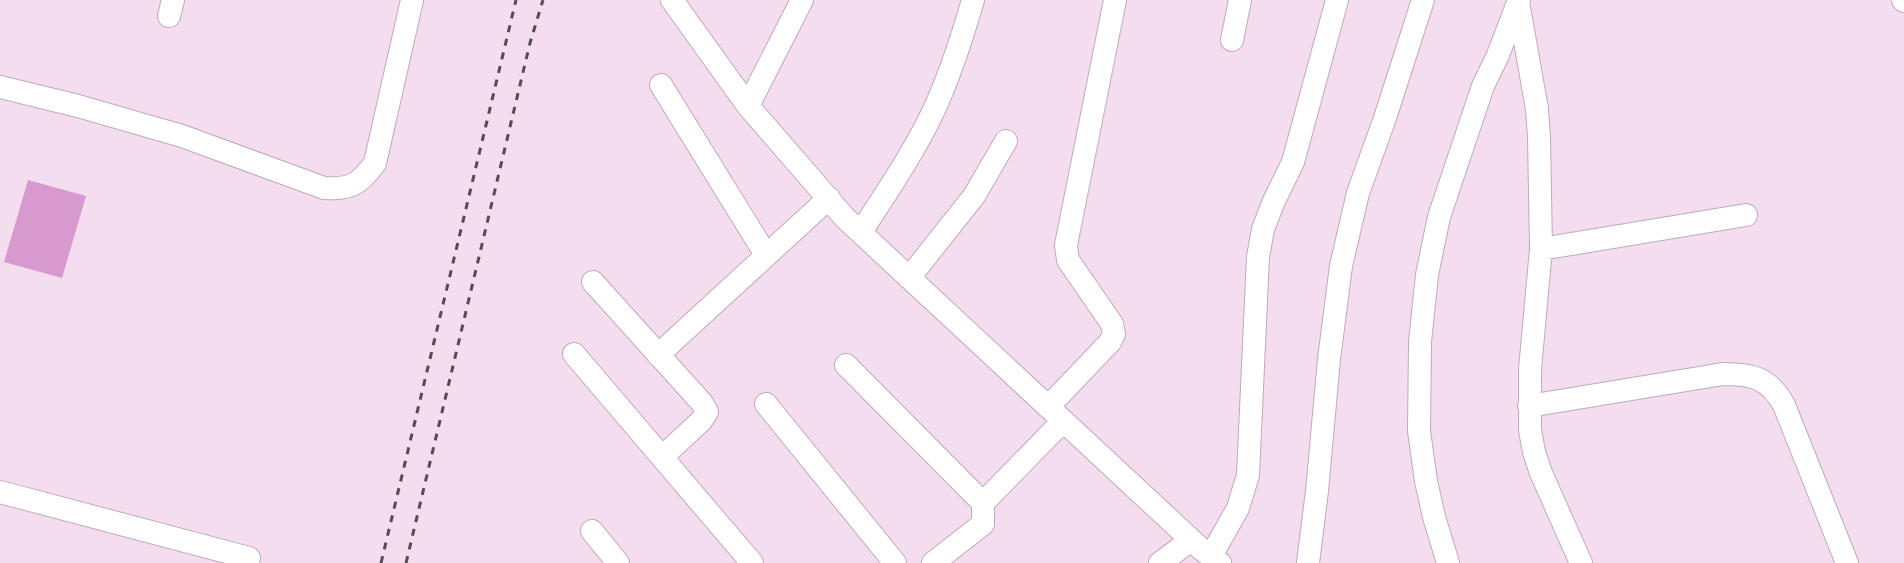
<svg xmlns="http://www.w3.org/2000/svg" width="1904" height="563" font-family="Lato,sans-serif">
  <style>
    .building { fill: #d899cf }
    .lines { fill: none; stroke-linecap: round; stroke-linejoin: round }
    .minor-casing { stroke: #bfaabb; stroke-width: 24 }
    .minor { stroke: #fff; stroke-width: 22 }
    .rail { stroke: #554c54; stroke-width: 3; stroke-dasharray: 7 7; stroke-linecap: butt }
  </style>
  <rect width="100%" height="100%" fill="#f3ddef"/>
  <path class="building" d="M28,180L86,196L62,278L4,262Z"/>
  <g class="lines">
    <g class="minor-casing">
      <path id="minor" d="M672,0L748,106L845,218L1201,549L1220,563
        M1903,0L1904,1
        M1518,2L1537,109L1539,137L1541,249L1530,369V430L1534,452L1541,473L1581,563
        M169,16L173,0
        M1232,40L1240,0
        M661,85L766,255
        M0,87L78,106L182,136L324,188C350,190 360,184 375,163L412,0
        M748,106L802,0
        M861,232C886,193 913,154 933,112C950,76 962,38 973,0
        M1541,249L1746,215
        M909,278L974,196L1006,141
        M593,282L702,403L707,412L701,421L662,457
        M574,354L752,563
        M658,355L829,198
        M846,365L983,503
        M766,404L895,563
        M1049,406L1110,342L1114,334L1112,324L1068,260L1066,245L1115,0
        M1529,406L1723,374C1753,374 1769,378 1784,405L1847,563
        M0,492L249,558
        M592,531L618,563
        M1211,556L1238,508L1248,475L1258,257L1263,229L1274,201L1293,162L1337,0
        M933,563L983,524V503L1063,421
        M1160,563L1191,540
        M1308,563L1317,491L1329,359L1341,266L1358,193L1385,118L1423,0
        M1448,563L1434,517L1426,481L1419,431L1420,342L1427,275L1439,217L1483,86L1498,55L1519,0"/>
    </g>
    <use href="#minor" class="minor"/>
    <path class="rail" d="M381,563L516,0
      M406,563L530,43L543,0"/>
  </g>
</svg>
